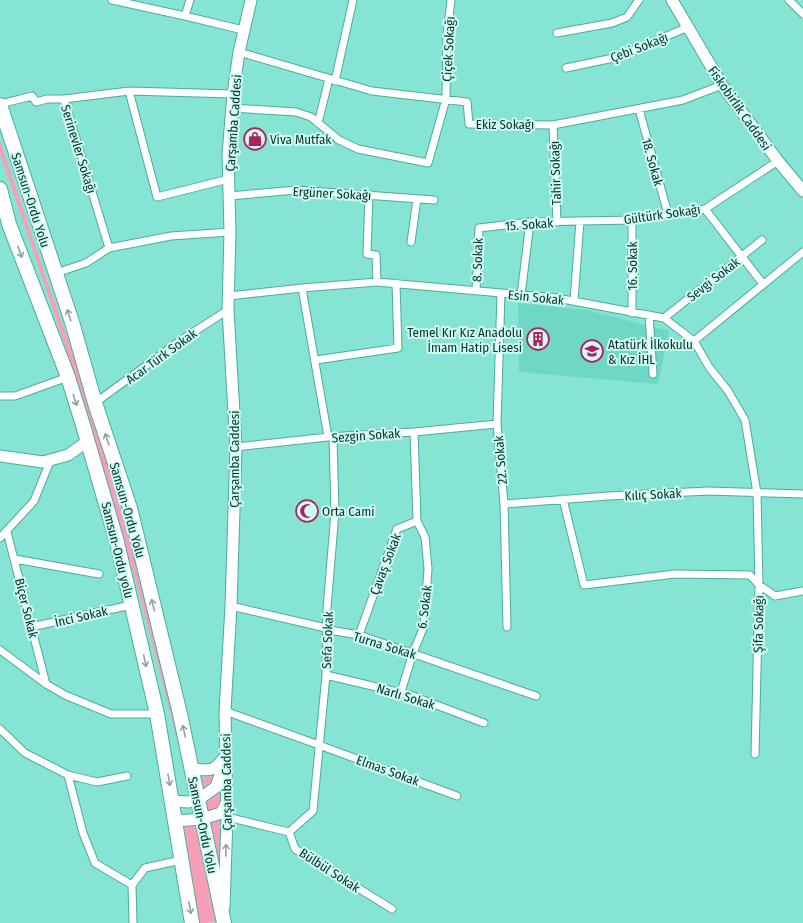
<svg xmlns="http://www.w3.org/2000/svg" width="803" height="923" font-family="'Fira Sans Condensed',sans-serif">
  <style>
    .built { fill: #6ed7c6 }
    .green { fill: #f69fb7 }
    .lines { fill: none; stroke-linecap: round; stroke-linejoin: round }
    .street-casing { stroke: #4cac9d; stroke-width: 9 }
    .secondary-casing { stroke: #4cac9d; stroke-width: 13 }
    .highway-casing { stroke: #4cac9d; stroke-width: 16 }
    .street { stroke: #fff; stroke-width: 7 }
    .secondary { stroke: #fff; stroke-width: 11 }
    .highway { stroke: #fff; stroke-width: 14 }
    .oneway { stroke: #8ea2a0 }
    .labels { text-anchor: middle; stroke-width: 4; stroke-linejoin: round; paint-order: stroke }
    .street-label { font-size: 13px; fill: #05312b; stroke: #cffbf2 }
    .poi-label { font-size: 13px; fill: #05312b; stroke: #cffbf2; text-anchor: start }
  </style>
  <rect width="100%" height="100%" fill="#85e4d4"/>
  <path class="built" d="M518,303L586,310L669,331L658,384L519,372Z"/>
  <path class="green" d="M0,140L47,280L89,400L134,557L189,777L187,778L138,589L95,441L69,357L0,154Z
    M220,775L204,791L202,777Z
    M228,779L223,808L207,812L206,802Z
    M202,819L223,919L207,923H192L176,821Z
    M223,819L221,874L210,822Z"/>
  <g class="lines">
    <g class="street-casing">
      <path id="street" d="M112,0L185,16L243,30
        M789,0L803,14
        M185,16L190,0
        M557,33L612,23L627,17L639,0
        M239,52L372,91L467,102L469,124L553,125L683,100L722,85
        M566,68L618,57L688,27
        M335,81L353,0
        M129,91L157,197L229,179
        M0,104L32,96L36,102L47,99H64
        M232,108L296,112L311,117L339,140L358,149L428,163L446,99L447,34L451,0
        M639,109L668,214
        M318,123L329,79
        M553,125L557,222
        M369,194L367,254L376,255L377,282
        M230,196L296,190L434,200
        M705,209L763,284
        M411,242L417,199
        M109,248L64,99L129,91L233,94
        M56,273L86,263L109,248L171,236L230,232
        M302,288L328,437
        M476,291L479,228L530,222L632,220L705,209L778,161
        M501,293L497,424L504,504L507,627
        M521,295L530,222
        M229,296L302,288L377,282L557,298L664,318L694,341L803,252
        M574,301L580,221
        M632,313V220
        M649,315L653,374
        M664,318L762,240
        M694,341L709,367L728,391L745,420L757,493L759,585L755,754
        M316,360L398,348L396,283
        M0,396H15L68,377
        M95,403L181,340L228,310
        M236,447L328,437L414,432L497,424
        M563,499L584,585L675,574L750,575L759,585L775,596L803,591
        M504,504L608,496L708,491L803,494
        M7,532L46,684
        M0,538L34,501L51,459
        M15,559L99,574
        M231,606L326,628L335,631L359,635L536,696
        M31,627L131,605
        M359,635L397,529L417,521L414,432
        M0,650L46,684L65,695L111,714H157
        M326,675L410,695L484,723
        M401,692L413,653L424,626L428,569L425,537L417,521
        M225,711L319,745L457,796
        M0,729L25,753L68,775L97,782L127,776
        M68,775L83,833L95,863L132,885L133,923
        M227,817L289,832L295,849L392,909
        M289,832L313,811L326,675L327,608L335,512L333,438
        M132,885L145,868L181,860"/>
    </g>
    <g class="secondary-casing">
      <path id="secondary" d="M672,0L722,85L778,161L803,191
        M0,456L43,462L68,455L88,441
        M192,769C208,770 213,773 223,759
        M173,801L188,802L198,800L216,787L223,766
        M176,821L202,819L221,813L227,802
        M224,907L227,817L225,711L231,606L236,447L228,310L230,232L228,154L233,94L239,52L251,0"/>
    </g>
    <g class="highway-casing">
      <path id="highway" d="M0,105L72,322L95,403L130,508L180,714L224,923
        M0,189L9,224L68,377L82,422L117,542L157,714L192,923"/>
    </g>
    <use href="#street" class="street"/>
    <use href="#secondary" class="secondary"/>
    <use href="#highway" class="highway"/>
  </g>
  <defs><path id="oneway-shaft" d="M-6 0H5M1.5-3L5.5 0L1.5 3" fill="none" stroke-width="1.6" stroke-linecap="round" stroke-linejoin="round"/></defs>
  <g class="oneway">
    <use href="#oneway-shaft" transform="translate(20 252) rotate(69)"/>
    <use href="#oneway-shaft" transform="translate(69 315) rotate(-108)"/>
    <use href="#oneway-shaft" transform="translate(75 400) rotate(72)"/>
    <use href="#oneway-shaft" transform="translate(107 439) rotate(-108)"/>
    <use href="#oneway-shaft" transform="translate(153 605) rotate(-104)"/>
    <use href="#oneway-shaft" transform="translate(145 661) rotate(77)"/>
    <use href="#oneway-shaft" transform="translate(184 731) rotate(-102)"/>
    <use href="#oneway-shaft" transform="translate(169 780) rotate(80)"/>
    <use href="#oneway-shaft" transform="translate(226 850) rotate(-88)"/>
    <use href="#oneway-shaft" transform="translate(190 908) rotate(80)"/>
  </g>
  <defs>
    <g id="shop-ring" transform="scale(1.15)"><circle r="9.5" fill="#cffbf2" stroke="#ae215c" stroke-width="1.5"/><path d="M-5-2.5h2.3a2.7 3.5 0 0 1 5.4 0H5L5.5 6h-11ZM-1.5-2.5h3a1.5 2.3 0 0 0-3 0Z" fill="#ae215c"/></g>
    <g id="building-ring" transform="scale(1.15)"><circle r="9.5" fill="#cffbf2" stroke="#ae215c" stroke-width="1.5"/><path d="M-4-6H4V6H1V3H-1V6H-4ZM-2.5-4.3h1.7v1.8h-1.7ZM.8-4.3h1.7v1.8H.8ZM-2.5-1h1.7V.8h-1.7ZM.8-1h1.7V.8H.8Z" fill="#ae215c"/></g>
    <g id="school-ring" transform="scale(1.15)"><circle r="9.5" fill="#cffbf2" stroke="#ae215c" stroke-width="1.5"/><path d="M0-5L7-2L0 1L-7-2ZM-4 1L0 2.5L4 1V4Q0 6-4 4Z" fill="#ae215c"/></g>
    <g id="mosque-ring" transform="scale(1.15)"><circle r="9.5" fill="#cffbf2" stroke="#ae215c" stroke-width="1.5"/><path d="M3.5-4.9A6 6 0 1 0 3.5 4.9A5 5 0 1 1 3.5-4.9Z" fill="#ae215c"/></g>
  </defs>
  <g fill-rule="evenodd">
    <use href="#shop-ring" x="255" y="139"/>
    <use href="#building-ring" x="538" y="339"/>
    <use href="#school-ring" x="592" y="351"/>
    <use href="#mosque-ring" x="307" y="511"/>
  </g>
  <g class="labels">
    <g class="street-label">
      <text transform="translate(639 47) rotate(-21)" y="5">Çebi Sokağı</text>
      <text transform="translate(448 49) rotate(-87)" y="5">Çiçek Sokağı</text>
      <text transform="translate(740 108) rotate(55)" y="5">Fiskobirlik Caddesi</text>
      <text transform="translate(233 123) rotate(-86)" y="5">Çarşamba Caddesi</text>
      <text x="505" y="129">Ekiz Sokağı</text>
      <text transform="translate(79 149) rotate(73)" y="5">Serinevler Sokağı</text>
      <text transform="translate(653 162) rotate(75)" y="5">18. Sokak</text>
      <text transform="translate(555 173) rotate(-92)" y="5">Tahir Sokağı</text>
      <text transform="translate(332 193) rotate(3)" y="5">Ergüner Sokağı</text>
      <text transform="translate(31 200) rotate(72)" y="5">Samsun-Ordu Yolu</text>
      <text transform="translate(662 214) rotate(-8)" y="5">Gültürk Sokağı</text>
      <text transform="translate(529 224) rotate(-4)" y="5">15. Sokak</text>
      <text transform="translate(477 260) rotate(-88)" y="5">8. Sokak</text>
      <text transform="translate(632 266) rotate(-90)" y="5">16. Sokak</text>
      <text transform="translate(713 279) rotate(-38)" y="5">Sevgi Sokak</text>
      <text transform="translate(536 297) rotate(6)" y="5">Esin Sokak</text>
      <text transform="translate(161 356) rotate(-36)" y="5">Acar Türk Sokak</text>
      <text transform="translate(366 435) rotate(-4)" y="5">Sezgin Sokak</text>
      <text transform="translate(234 459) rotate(-90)" y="5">Çarşamba Caddesi</text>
      <text transform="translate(500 460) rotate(-95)" y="5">22. Sokak</text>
      <text transform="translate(653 494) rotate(-3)" y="5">Kılıç Sokak</text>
      <text transform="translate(128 510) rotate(74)" y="5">Samsun-Ordu Yolu</text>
      <text transform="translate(118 550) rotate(76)" y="5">Samsun-Ordu yolu</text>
      <text transform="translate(385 564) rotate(-69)" y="5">Çavaş Sokak</text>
      <text transform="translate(424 607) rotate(-83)" y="5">6. Sokak</text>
      <text transform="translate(27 608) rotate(76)" y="5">Biçer Sokak</text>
      <text transform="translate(81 616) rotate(-13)" y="5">İnci Sokak</text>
      <text transform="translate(758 624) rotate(-89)" y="5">Şifa Sokağı</text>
      <text transform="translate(327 640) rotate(-88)" y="5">Sefa Sokak</text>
      <text transform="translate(385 645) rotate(17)" y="5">Turna Sokak</text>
      <text transform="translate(406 696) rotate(17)" y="5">Narlı Sokak</text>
      <text transform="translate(388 770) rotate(20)" y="5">Elmas Sokak</text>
      <text transform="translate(226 782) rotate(-91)" y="5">Çarşamba Caddesi</text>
      <text transform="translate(203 825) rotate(78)" y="5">Samsun-Ordu Yolu</text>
      <text transform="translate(330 870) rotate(33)" y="5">Bülbül Sokak</text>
    </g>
    <g class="poi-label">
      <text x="270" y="144">Viva Mutfak</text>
      <text x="522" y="337" text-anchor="end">Temel Kır Kız Anadolu<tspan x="522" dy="15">İmam Hatip Lisesi</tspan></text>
      <text x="608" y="349">Atatürk İlkokulu<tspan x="608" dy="15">&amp; Kız İHL</tspan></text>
      <text x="322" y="516">Orta Cami</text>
    </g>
  </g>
</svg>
